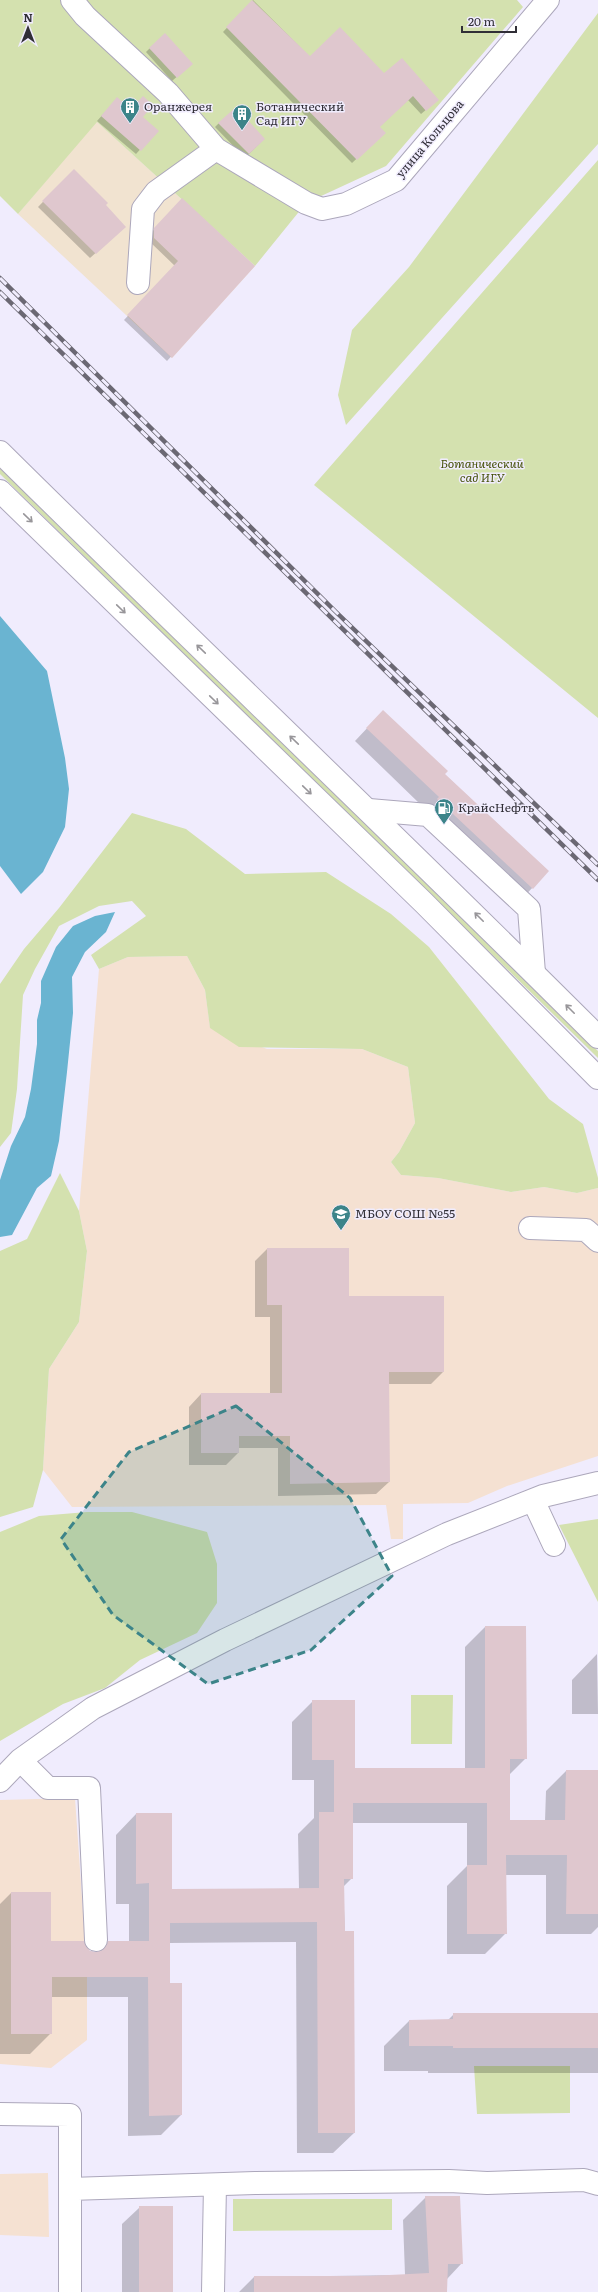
<svg xmlns="http://www.w3.org/2000/svg" width="598" height="2292" font-family="Literata,serif">
  <style>
    .industrial { fill: #f1e3d0 }
    .education { fill: #f5e1d2 }
    .green { fill: #d4e1af }
    .water { fill: #6ab4d1 }
    .shadow { fill: #0003 }
    .building { fill: #dfc7ce }
    .lines { fill: none; stroke-linecap: round; stroke-linejoin: round }
    .minor-casing { stroke: #aca7bb; stroke-width: 24 }
    .major-casing { stroke: #aca7bb; stroke-width: 24 }
    .minor { stroke: #fff; stroke-width: 22 }
    .major { stroke: #fff; stroke-width: 22 }
    .rail-casing { stroke: #6b6873; stroke-width: 4.5 }
    .rail { stroke: #f0ecfd; stroke-width: 3; stroke-dasharray: 9; stroke-linecap: butt }
    .oneway { stroke: #98969a }
    .marked { fill: #3c8489; fill-opacity: 0.2; stroke: #3c8489; stroke-width: 3; stroke-dasharray: 8 5; stroke-linejoin: round }
    .labels { text-anchor: middle; stroke-width: 3; stroke-linejoin: round; paint-order: stroke }
    .poi-label { font-size: 12px; fill: #302e36; stroke: #f0ecfd; text-anchor: start }
    .street-label { font-size: 12px; fill: #302e36; stroke: #f0ecfd }
    .park-label { font-size: 12px; font-style: italic; fill: #47530a; stroke: #f0ecfd }
  </style>
  <rect width="100%" height="100%" fill="#f0ecfd"/>
  <path class="industrial" d="M96,121L255,266L172,358L18,214Z"/>
  <path class="education" d="M187,956L205,990L210,1027L267,1049H362L408,1067L415,1123L399,1152L391,1162L401,1175L438,1178L511,1192L544,1187L577,1193L598,1188V1456L507,1486L468,1503L403,1504V1539H391L386,1505L72,1507L43,1470L49,1369L79,1322L87,1251L79,1211L99,969L128,957Z
    M75,1798L85,1941H52V1977H87V2040L51,2068L0,2064V1800Z
    M48,2173L49,2237L0,2235V2174Z"/>
  <path class="green" d="M0,0H517L523,7L386,166L306,203L255,266L97,122L18,214L0,196Z
    M598,13V144L346,425L338,395L352,330L409,267Z
    M598,160V718L314,485Z
    M0,468L598,1051V1058L0,474Z
    M132,813L186,829L245,874L326,872L391,914L429,947L549,1099L583,1124L598,1178V1188L577,1193L544,1187L511,1192L438,1178L401,1175L391,1162L399,1152L415,1123L408,1067L362,1049L239,1047L210,1028L205,990L187,956L128,957L99,969L91,955L146,916L132,901L99,906L59,926L35,969L23,995L17,1089L11,1133L0,1147V984L24,949L59,908Z
    M60,1173L79,1211L87,1251L79,1322L49,1369L43,1470L33,1507L0,1517V1251L27,1239Z
    M87,1512H132L207,1532L217,1564V1603L197,1633L140,1660L105,1688L63,1704L0,1741V1532L39,1516Z
    M598,1519V1602L559,1525Z
    M411,1695H453L452,1744H411Z
    M474,2066H570V2113L477,2114Z
    M233,2199H392V2230L233,2231Z"/>
  <path class="water" d="M0,616L47,671L65,758L69,789L65,827L43,872L21,894L0,866Z
    M115,912L106,932L85,952L72,977L73,1013L67,1072L59,1141L51,1176L37,1188L12,1235L0,1237V1180L11,1146L25,1117L31,1089L37,1044V1020L41,1003V981L56,947L73,926L95,916Z"/>
  <path class="shadow" d="M253,0L310,57L384,74L433,104L421,114L408,100L379,127L384,133L352,163L223,32Z
    M150,48L188,67L172,81L146,52Z
    M114,102L141,117L157,131L136,154L97,121Z
    M219,123L264,139L245,158L215,127Z
    M74,170L104,205L119,232L90,258L38,207Z
    M182,200L253,267L167,361L124,320L175,266L150,242L151,233Z
    M371,724L444,774L548,871L520,901L355,741Z
    M267,1249L348,1297L443,1372L431,1384H389V1482L376,1494L278,1496V1448H238V1453L226,1465H189V1407L201,1394H270V1317H255V1261Z
    M485,1627L526,1758L509,1775V1821H545L546,1791L566,1771H598V1927L591,1934H546V1875H506V1933L485,1954H447V1886L467,1866V1823H352V1878L343,1887L354,2133L333,2153H297L296,1942L169,1943V1984L181,2115L161,2135L128,2136V1997H51V2033L30,2054H0V1904L11,1893L50,1942L98,1953L109,1942H129V1904H116V1835L136,1814L171,1890L299,1889L298,1834L314,1818V1780H292V1722L313,1701L354,1769H465V1647Z
    M597,1654L598,1714H572V1680Z
    M454,2014H598V2073H428V2071H384V2046L409,2021L448,2020Z
    M426,2197L462,2263L447,2279L446,2292H239L254,2277L405,2275L403,2220Z
    M139,2208L172,2292H122V2224Z"/>
  <path class="building" d="M252,0L310,56L340,27L384,73L402,58L439,100L426,111L413,96L380,127L386,133L357,160L226,27Z
    M165,33L193,64L177,78L149,48Z
    M143,96L153,105L143,117L159,131L141,151L101,116L117,97L131,109Z
    M236,107L265,139L249,154L218,123Z
    M74,169L108,203L106,205L126,227L96,254L42,201Z
    M182,198L255,266L172,358L127,315L178,261L154,238V228Z
    M383,710L448,771L445,774L549,871L533,889L437,799L439,797L366,728Z
    M267,1248H349V1296H444V1372H389L390,1482L290,1484V1436H239V1453H201V1393H282V1305H267Z
    M485,1626H526L527,1759H510V1820H565L566,1770H598V1914H566L567,1855H506L507,1934H467V1865H487V1803H353V1879H344L345,1931H354L355,2133H318L317,1922L170,1923V1983H182V2115L149,2116L148,1977H52V2034H11V1892H51V1941H84L90,1951L96,1952L103,1950L108,1941H149V1883L136,1884V1813H172V1889L319,1888V1812H334V1760H312V1700H355V1768H485Z
    M453,2013H598V2048H453V2046H409V2020L453,2019Z
    M425,2196H460L463,2264H448L447,2292H254V2276H370L429,2273Z
    M139,2206H173V2292H139Z"/>
  <g class="lines">
    <g class="minor-casing">
      <path id="minor" d="M72,0L85,16L168,93L216,149L306,203L322,209L346,204L396,180L548,0
        M138,283L143,209L156,192L216,149
        M369,810L428,815L529,909L534,973
        M530,1228L586,1230L598,1241
        M533,1500L554,1545
        M20,1760L48,1788H89L96,1940
        M0,1781L20,1760L93,1708L225,1640L447,1534L543,1496L598,1483
        M0,2114L70,2115V2189L255,2183L449,2181L487,2183L584,2180L598,2184
        M70,2292V2189
        M213,2292L215,2185"/>
    </g>
    <g class="major-casing">
      <path id="major" d="M0,452C198,648 401,840 598,1037
        M0,491L424,903L598,1078"/>
    </g>
    <use href="#minor" class="minor"/>
    <use href="#major" class="major"/>
    <g class="rail-casing">
      <path id="rail" d="M0,278L336,612L598,865
        M0,292L598,880"/>
    </g>
    <use href="#rail" class="rail"/>
  </g>
  <defs><path id="oneway-shaft" d="M-6 0H5M1.5-3L5.5 0L1.5 3" fill="none" stroke-width="1.6" stroke-linecap="round" stroke-linejoin="round"/></defs>
  <g class="oneway">
    <use href="#oneway-shaft" transform="translate(28 518) rotate(44)"/>
    <use href="#oneway-shaft" transform="translate(121 609) rotate(44)"/>
    <use href="#oneway-shaft" transform="translate(201 649) rotate(-136)"/>
    <use href="#oneway-shaft" transform="translate(214 700) rotate(44)"/>
    <use href="#oneway-shaft" transform="translate(294 740) rotate(-136)"/>
    <use href="#oneway-shaft" transform="translate(307 790) rotate(44)"/>
    <use href="#oneway-shaft" transform="translate(479 917) rotate(-135)"/>
    <use href="#oneway-shaft" transform="translate(570 1009) rotate(-135)"/>
  </g>
  <path class="marked" d="M236,1406L350,1498L392,1576L311,1650L208,1684L113,1615L61,1539L129,1452Z"/>
  <defs>
    <g id="building-pin" transform="scale(1)"><path d="M0 17L-7.5 6A9.5 9.5 0 1 1 7.5 6Z" fill="#3c8489" stroke="#f0ecfd"/><path d="M-4-6H4V6H1V3H-1V6H-4ZM-2.5-4.3h1.7v1.8h-1.7ZM.8-4.3h1.7v1.8H.8ZM-2.5-1h1.7V.8h-1.7ZM.8-1h1.7V.8H.8Z" fill="#fff"/></g>
    <g id="fuel-pin" transform="scale(1)"><path d="M0 17L-7.5 6A9.5 9.5 0 1 1 7.5 6Z" fill="#3c8489" stroke="#f0ecfd"/><path d="M-5.5-6h7V0h2V4h1.3V-2.5L3-4.5l.8-.8L6-3V5H2.5V1h-1V6h-7ZM-4.2-4.7v3.2H.2V-4.7Z" fill="#fff"/></g>
    <g id="school-pin" transform="scale(1)"><path d="M0 17L-7.5 6A9.5 9.5 0 1 1 7.5 6Z" fill="#3c8489" stroke="#f0ecfd"/><path d="M0-5L7-2L0 1L-7-2ZM-4 1L0 2.5L4 1V4Q0 6-4 4Z" fill="#fff"/></g>
  </defs>
  <g fill-rule="evenodd">
    <use href="#building-pin" x="130" y="107"/>
    <use href="#building-pin" x="242" y="114"/>
    <use href="#fuel-pin" x="444" y="808"/>
    <use href="#school-pin" x="341" y="1214"/>
  </g>
  <g class="labels">
    <g class="poi-label">
      <text x="144" y="111">Оранжерея</text>
      <text x="256" y="111">Ботанический<tspan x="256" dy="14">Сад ИГУ</tspan></text>
      <text x="458" y="812">КрайсНефть</text>
      <text x="355" y="1218">МБОУ СОШ №55</text>
    </g>
    <g class="street-label">
      <text transform="translate(430 139) rotate(-50)" y="4">улица Кольцова</text>
    </g>
    <g class="park-label">
      <text x="482" y="468">Ботанический<tspan x="482" dy="14">сад ИГУ</tspan></text>
    </g>
  </g>
  <g transform="translate(28 28)" stroke="#f0ecfd" stroke-width="3" paint-order="stroke">
  <path d="M0-3L7 15L0 10L-7 15Z" fill="#302e36"/>
  <text y="-6" font-size="11" font-weight="bold" text-anchor="middle" fill="#302e36">N</text>
  </g>
  <path d="M462 26v6h54v-6" fill="none" stroke="#302e36" stroke-width="2"/>
  <text x="468" y="26" font-size="12" fill="#302e36" stroke="#f0ecfd" stroke-width="3" paint-order="stroke">20 m</text>
</svg>
